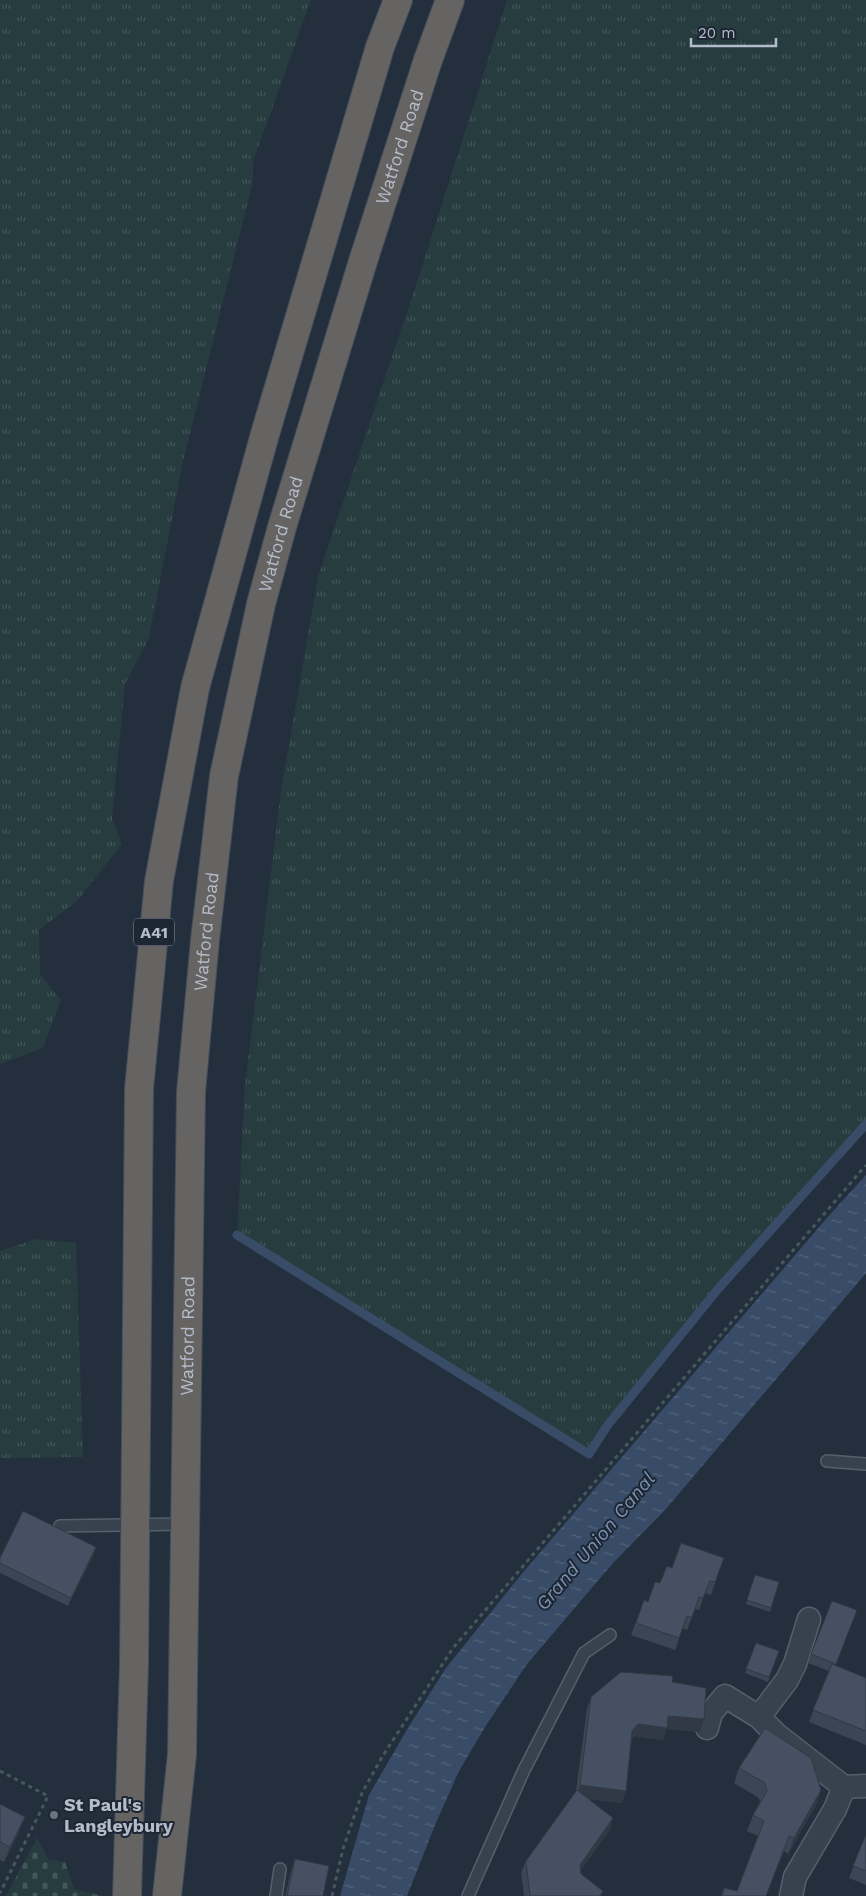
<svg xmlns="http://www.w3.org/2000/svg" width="866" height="1896" font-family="'Work Sans',sans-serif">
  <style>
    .grass { fill: url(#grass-tufts) }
    .cemetery { fill: url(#cemetery-stones) }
    .water { fill: url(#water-ripples) }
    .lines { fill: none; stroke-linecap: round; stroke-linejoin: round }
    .stream { stroke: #394c67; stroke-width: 9 }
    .service-casing { stroke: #565f6c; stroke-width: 14 }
    .minor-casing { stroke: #565f6c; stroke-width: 25 }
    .trunk-casing { stroke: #434c59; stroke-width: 30 }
    .path { stroke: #44595c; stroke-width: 3; stroke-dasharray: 4 4; stroke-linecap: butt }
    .service { stroke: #38414e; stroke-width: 11 }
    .minor { stroke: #38414e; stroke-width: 22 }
    .trunk { stroke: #656462; stroke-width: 28 }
    .wall { fill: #3b4654 }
    .shaded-wall { fill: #303945 }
    .building { fill: #455162; stroke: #303945 }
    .worship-dot { fill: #6b7280; stroke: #1d2633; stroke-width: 2 }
    .labels { text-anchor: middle; stroke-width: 4; stroke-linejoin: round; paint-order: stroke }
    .shield { fill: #1d2633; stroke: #878f9c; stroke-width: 1 }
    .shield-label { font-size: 16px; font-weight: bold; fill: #b4bcc9 }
    .street-label { font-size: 18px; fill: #b4bcc9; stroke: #1d2633 }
    .poi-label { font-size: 18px; font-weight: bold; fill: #b4bcc9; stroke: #1d2633; text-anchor: start }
    .water-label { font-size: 19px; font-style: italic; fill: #7c92b1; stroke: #1d2633 }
  </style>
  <defs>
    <pattern id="grass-tufts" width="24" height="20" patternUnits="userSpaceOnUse" patternTransform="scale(1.25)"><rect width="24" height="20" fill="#263c3f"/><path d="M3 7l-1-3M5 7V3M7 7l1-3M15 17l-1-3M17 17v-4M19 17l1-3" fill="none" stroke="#435659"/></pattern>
    <pattern id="cemetery-stones" width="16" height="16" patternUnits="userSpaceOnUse" patternTransform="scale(1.25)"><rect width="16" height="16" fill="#263c3f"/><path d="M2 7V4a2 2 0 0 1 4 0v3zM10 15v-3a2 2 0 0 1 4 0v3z" fill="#435659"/></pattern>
    <pattern id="water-ripples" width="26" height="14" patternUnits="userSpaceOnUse" patternTransform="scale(1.25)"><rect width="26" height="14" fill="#394c67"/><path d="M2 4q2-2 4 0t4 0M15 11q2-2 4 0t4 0" fill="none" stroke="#53647b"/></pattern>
  </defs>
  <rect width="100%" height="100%" fill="#242f3e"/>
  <path class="grass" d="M0,0H311L253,162V181L183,461L149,638L125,684L112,818L122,844L78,900L39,930L40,974L61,1000L43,1048L0,1064Z
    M507,0H866V1124L718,1289L607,1426L589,1454L237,1235L245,1085L281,791L318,577L418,279Z
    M36,1239L76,1243L83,1457L0,1458V1251Z"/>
  <path class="cemetery" d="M37,1838L49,1860L65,1862L74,1889L103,1896H6Z"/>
  <path class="water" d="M866,1175V1273L665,1510L613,1563L527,1664L485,1727L459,1771L435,1825L407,1896H340L369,1795L408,1728L446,1668L520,1576L826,1219Z"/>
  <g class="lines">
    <path class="stream" d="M237,1235L589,1454L607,1426L718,1289L866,1124"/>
    <g class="service-casing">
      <path id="service" d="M827,1461L866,1464
        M60,1526L185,1524
        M276,1896L280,1869
        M468,1896L523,1772L584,1653L610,1635"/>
    </g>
    <g class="minor-casing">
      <path id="minor" d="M759,1717L787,1680L795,1664L809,1619
        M707,1728L711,1713L725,1696L759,1717L777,1735L844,1787L835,1809L795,1877L791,1896
        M844,1787L866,1786"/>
    </g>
    <g class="trunk-casing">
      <g id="trunk">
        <path d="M127,1896L134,1664L139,1089L159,881L195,688L265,434L380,47L398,0"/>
        <path id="s1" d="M167,1896L182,1754L191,1092L205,940L224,776L261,604L282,527L364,258L428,60L450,0"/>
      </g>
    </g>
    <path class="path" d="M0,1771L48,1796L0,1893
      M332,1896L343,1849L362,1793L382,1757L453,1648L866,1165"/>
    <use href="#service" class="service"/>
    <use href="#minor" class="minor"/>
    <use href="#trunk" class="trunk"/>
  </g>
  <path class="wall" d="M96,1547L93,1556L68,1606L0,1573V1558Z
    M724,1558L711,1595L705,1593L699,1610L695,1609L687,1630L683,1628L675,1650L631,1635L644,1600L648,1602L672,1567Z
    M755,1575L779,1582L770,1612L746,1604Z
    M857,1610L835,1665L866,1678V1745L809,1722L829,1671L808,1663L811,1654Z
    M756,1643L779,1651L768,1682L745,1673Z
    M672,1682L704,1719L700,1732L667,1729L663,1740L634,1736L632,1739L622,1803L587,1799L613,1818L609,1831L581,1870V1874L601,1896H524L521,1873L526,1861L576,1791L587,1709L591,1697Z
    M739,1768L821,1790L816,1805L788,1854L784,1851L766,1896H721L724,1888L737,1891L758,1836L747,1831L753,1815L760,1803L759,1798L734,1783Z
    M0,1804L19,1832L4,1862L0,1860Z
    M866,1834V1885L849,1878Z
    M295,1859L323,1896H285L291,1871Z"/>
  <path class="shaded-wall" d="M96,1547L93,1556L68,1606L71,1598Z
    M668,1716L704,1719L700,1732L667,1729L663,1740L634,1736L628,1743L632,1731L638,1724Z
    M580,1785L626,1791L622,1803L576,1797Z
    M821,1790L816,1805L788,1854L794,1838Z
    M25,1817L19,1832L4,1862L10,1847Z
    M613,1818L609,1831L576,1877L580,1865Z"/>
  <path class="building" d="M23,1511L96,1547L71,1598L0,1563V1558Z
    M681,1543L724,1558L715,1582L710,1581L703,1598L699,1597L692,1617L687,1616L679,1638L636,1623L644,1600L648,1602L655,1582L660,1583L667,1566L672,1568Z
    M755,1575L779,1582L771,1608L747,1600Z
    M832,1601L857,1610L836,1664L811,1654Z
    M756,1643L779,1651L769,1677L746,1669Z
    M832,1664L866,1678V1731L813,1710Z
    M621,1672L673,1676L672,1682L706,1688L704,1719L668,1716L667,1728L638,1724L632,1731L626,1791L580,1785L591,1697Z
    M765,1728L811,1758L821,1790L794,1838L789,1836L766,1896H722L724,1888L737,1891L764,1821L753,1815L767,1791L765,1783L739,1768Z
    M577,1790L613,1818L580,1865L581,1874L603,1891L600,1896H530L526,1861Z
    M0,1804L25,1817L10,1847L0,1842Z
    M866,1834V1871L853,1866Z
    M295,1859L329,1866L323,1896H287Z"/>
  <circle class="worship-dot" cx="54" cy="1815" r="5"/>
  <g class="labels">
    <rect class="shield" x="134" y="918.5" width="40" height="27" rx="4"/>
    <g class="shield-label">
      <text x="154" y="938">A41</text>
    </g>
    <g class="street-label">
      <text dy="6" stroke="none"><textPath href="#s1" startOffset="1776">Watford Road</textPath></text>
      <text dy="6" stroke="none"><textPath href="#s1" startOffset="1371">Watford Road</textPath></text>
      <text dy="6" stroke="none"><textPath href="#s1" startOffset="966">Watford Road</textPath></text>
      <text dy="6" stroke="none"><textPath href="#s1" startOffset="561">Watford Road</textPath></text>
    </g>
    <g class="poi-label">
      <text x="64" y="1811">St Paul's<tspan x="64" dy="21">Langleybury</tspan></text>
    </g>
    <g class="water-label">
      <text transform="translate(595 1541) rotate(-50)" y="7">Grand Union Canal</text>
    </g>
  </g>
  <path d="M691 38v8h85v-8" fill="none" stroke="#b4bcc9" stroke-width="2.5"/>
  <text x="698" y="38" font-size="15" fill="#b4bcc9" stroke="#1d2633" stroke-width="4" paint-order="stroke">20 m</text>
</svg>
